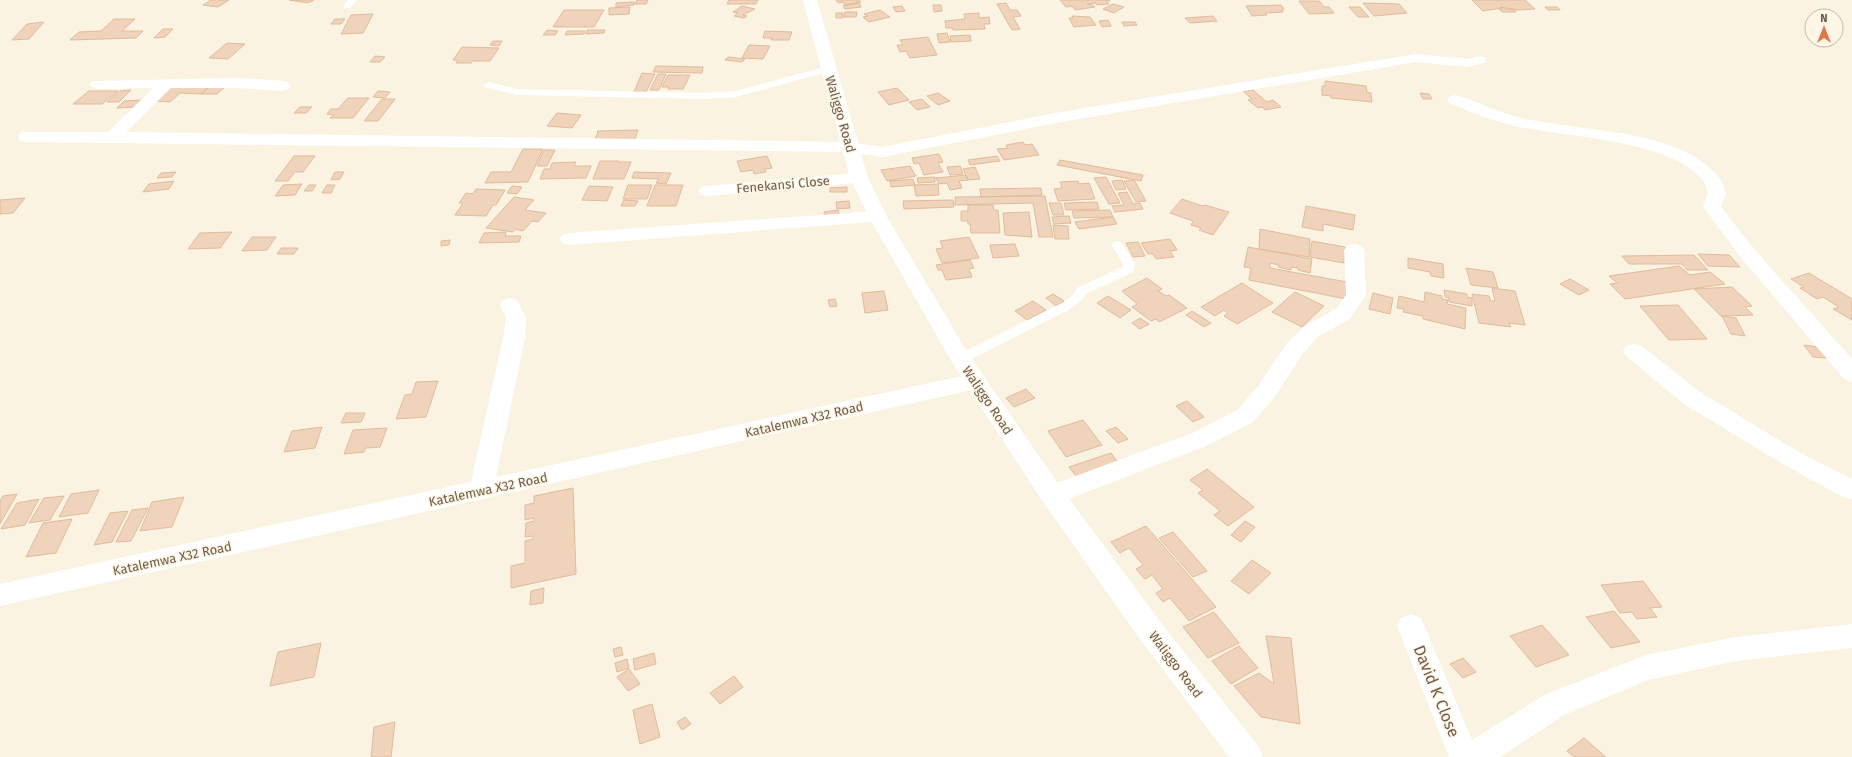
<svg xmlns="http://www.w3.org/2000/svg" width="1852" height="757" font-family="'Fira Sans',sans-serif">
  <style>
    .building { fill: #efd3ba; stroke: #e1bb9b }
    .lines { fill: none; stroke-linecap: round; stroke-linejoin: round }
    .service { fill: #fff; fill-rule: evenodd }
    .minor { fill: #fff; fill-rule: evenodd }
    .tertiary { fill: #fff; fill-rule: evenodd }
    .labels { text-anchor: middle; stroke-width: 3; stroke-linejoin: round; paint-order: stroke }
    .street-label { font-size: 13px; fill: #715a49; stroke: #fef7e7 }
    .near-street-label { font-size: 16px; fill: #715a49; stroke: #fef7e7 }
  </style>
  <rect width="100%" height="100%" fill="#fbf3e1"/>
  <path class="building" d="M211,0H229L218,7L203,5Z
    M289,0H314L308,3Z
    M637,0H648L646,4H635Z
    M729,0H758L756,4H727Z
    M836,0H859L861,2L845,5L843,2L838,3Z
    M1060,0H1109L1110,1H1106L1109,4L1097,5L1095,3L1087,4L1092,5L1095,7L1075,10L1072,6L1066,7Z
    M1472,0H1525L1535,9L1517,10L1500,7L1502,8L1483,11Z
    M1299,1H1319L1324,7H1329L1334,13L1309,14Z
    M634,2V5L616,7V3Z
    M859,3L861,7L845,9L843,6Z
    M1006,3L1010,10H1017L1021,16L1013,17L1020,29L1012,30L997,4Z
    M1363,3L1399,4L1407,13L1374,16Z
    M1113,4L1124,7L1114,13L1103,9Z
    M933,5H941L942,11L934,12Z
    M1281,5L1284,9H1282L1283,12L1265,13L1267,15L1252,16L1246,6Z
    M742,6L755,9L743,15L747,16L744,18L734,16L738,13L733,12Z
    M902,6L905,11L896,12L893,7Z
    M630,7L629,14L609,15V8Z
    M1349,7H1360L1369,17H1358Z
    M1545,7H1557L1560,10H1548Z
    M1499,9H1513L1516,12H1502Z
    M564,10H604L594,27H553Z
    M880,10L890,17L869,22L863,17L868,16L864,14Z
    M845,12H857L856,17H844Z
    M836,13H843V18H836Z
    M979,13V18L989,17L990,24H984L985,29L953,30V28H946L945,21L965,19L964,14Z
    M373,14L363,33L341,34L351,15Z
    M1072,16L1090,17L1096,25L1074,27L1069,18H1073Z
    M1213,16L1217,21L1190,23L1185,18Z
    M114,19H135L122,31H143L136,38L70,40L79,32L101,31Z
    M335,19H345L341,24H331Z
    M1108,20L1111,26L1102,27L1099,21Z
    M44,22L29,39L12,40L27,24Z
    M1122,22H1135L1137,25L1124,26Z
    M163,29H173L165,37L154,38Z
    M547,30L558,31L555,35H543Z
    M587,30H605L604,33L586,34Z
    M567,31H585L584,34L565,35Z
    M765,31L792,32L789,40H771L772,38H763Z
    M947,33L950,42L939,43L937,34Z
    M970,35L971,41L951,42L950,36Z
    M928,37L937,55L910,58L906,51L900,52L897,45H903L900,40Z
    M493,41H502L499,46L490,45Z
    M227,43L245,44L228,59L209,58Z
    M749,45L770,46L763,59L742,58Z
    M462,47L499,48L490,61H473L471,63H456L458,60H453Z
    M375,56L385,57L380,62H370Z
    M728,57L745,59L742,62L725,60Z
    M656,66L703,67L702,73L653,72Z
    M642,73L655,74L646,92H634Z
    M658,74H666L659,90H650Z
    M668,75H690L683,89H668L669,87H662Z
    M1325,81L1366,86L1367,92L1371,93L1372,102L1331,98V96L1322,95V86H1325Z
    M173,86L208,87L201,94L180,93L170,102L156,101Z
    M210,86L225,87L217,94H201Z
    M897,88L909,100L889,105L878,92Z
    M131,90L119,102H107L120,91Z
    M1253,90L1267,102L1273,100L1281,107L1265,110L1262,107L1258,108L1248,100L1252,99L1243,91Z
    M89,91H118L102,104H73Z
    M378,91L390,92L385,98L373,97Z
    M938,93L950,101L938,105L927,96Z
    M1420,93L1429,94L1432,99H1423Z
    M348,98H369L353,118H330L334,115L327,114L331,109H338Z
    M382,99H395L378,121H364Z
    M922,99L930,107L917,110L909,102Z
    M142,100L136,107L117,108L124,101Z
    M300,107H312L306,113H294Z
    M557,113L581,115L572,128L547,126Z
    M638,130L634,142L594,143L598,131Z
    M1023,142L1025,145L1032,144L1039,155L1004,160L997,149L1008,148L1006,145Z
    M523,149H543L528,182L485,183L491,172H511Z
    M544,150H555L547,166H537Z
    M939,154L943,162L938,163L943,172L924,175L919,163L914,164L912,158Z
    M294,156H315L303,172H295L288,181H275Z
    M767,156L772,168L765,169L766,172L754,174L753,170L741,172L737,161Z
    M997,156L1000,161L970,165L968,160Z
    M1060,160L1143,175L1141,181L1057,165Z
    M600,161H619L618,162H631L624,179H593Z
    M576,162L574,166H591L586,178L540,179L544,169H550L552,163Z
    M910,166L916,176L887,181L881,170Z
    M960,166L963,174L950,175L947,167Z
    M975,167L980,179L968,180L963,169Z
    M176,172L172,177L157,178L161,173Z
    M335,172H344L340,179L331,180Z
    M634,172L671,173L666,184L656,183L659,179L632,178Z
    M966,175L968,180L959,181L962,188L950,190L947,183L939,184L936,178Z
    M935,177V182L918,183L917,178Z
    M1106,177L1120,203L1109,204L1094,178Z
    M913,179L915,185L891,187L890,181Z
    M1122,180L1126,189L1116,190L1112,181Z
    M1134,180L1146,201L1136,202L1124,181Z
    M174,181L169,189L143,192L149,184Z
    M1078,181L1079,184L1089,183L1095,199L1058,201L1054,189L1062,188L1060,182Z
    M302,184L295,195L275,196L283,185Z
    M938,184L939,195L916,196L914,185Z
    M309,185H316L312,191H304Z
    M327,185H335L331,193H322Z
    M628,185H652L647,199H623Z
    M655,185H683L676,206H647Z
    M512,186L522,187L517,194L507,193Z
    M589,186L613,187L607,201L582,200Z
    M847,187V192H830V188Z
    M1041,188L1042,195L981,197L980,189Z
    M476,189L505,190L496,205H493L486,216L455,215L463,203H459L466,193L473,194Z
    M1127,192L1133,204L1140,203L1143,209L1115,212L1112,206L1124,205L1118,193Z
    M1045,196L1053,237H1039L1033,203L955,205V197Z
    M514,197L534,200L525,210L546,213L538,222L532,221L523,231L515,229L513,232L486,228Z
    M25,198L13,213L0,214V200Z
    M1182,199L1202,206L1205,205L1229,212L1213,235L1199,230L1201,228L1191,225L1193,221L1170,213Z
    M624,200L638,201L635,206H621Z
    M953,200L954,207L904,209L903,201Z
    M849,201L850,208L837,209L836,202Z
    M1097,202L1099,209L1066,210L1064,203Z
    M1049,203H1061L1064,215H1053Z
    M968,205H993L994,210H998L1000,233H971L970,224H968V221H961V211H968Z
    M1306,206L1355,215L1353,230L1323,224V231L1302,227Z
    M838,210L840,217L825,219L824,212Z
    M1110,210L1113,217L1074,218L1072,211Z
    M1029,212L1032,237L1005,235L1003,213Z
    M1069,216L1071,223L1054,224L1052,217Z
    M1113,217L1117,224L1079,229L1075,222Z
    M1053,225L1068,226L1069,239H1055Z
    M1260,229L1310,239L1309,257L1259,249Z
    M232,232L220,248L188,249L200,233Z
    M506,232L505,236H521L519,242L479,243L484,233Z
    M252,237H276L267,250L242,251Z
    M969,237L979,258L942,263L936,249L943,248L940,241Z
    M1170,239L1177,250L1170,251L1174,257L1156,259L1153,254H1148L1141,243Z
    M450,240L449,245L441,246V241Z
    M1312,241L1345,247L1344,263L1310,257Z
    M1138,242L1145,256L1133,257L1126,243Z
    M1015,244L1019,256L993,258L990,245Z
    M1248,247L1312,259L1310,273L1298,270V268L1291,267V270L1278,267L1279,265L1270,263V268L1347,282L1346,299L1249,280L1251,268L1244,267Z
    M281,248H298L294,254H277Z
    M1698,254L1729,255L1740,267L1708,266Z
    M1694,255L1708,270H1687L1682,264H1629L1622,256Z
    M1408,258L1443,264L1444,278L1431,276L1430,272L1408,268Z
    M970,260L974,268L969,269L972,277L946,280L942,270H938L936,265Z
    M1679,266L1690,275L1710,272L1725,284L1625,299L1610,284L1617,283L1609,276Z
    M1466,268L1493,272L1498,288L1471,285Z
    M1809,273L1852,299V320L1833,309L1839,307L1823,297L1817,299L1800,288L1804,287L1791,279Z
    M1147,278L1162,289L1158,291L1166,296L1169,295L1187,308L1159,322L1156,319L1151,321L1132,307L1137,304L1122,291Z
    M1570,279L1589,290L1579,295L1560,284Z
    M1242,283L1273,303L1237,324L1224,316L1228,313L1224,310L1215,316L1201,307Z
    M1732,287L1752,306L1745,307L1753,315L1721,316L1694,289Z
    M1492,288L1515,291L1525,325L1509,323L1511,327L1479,323L1472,294L1489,296L1491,301H1495Z
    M1444,290L1467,294V297L1472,298V306L1449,302V298L1445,297Z
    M884,291L888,310L865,313L862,293Z
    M1295,292L1324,306L1302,327L1272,312Z
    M1425,292L1442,296V299L1448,300L1447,304L1466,308L1465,329L1423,319V316L1403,312L1404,309L1397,308L1399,296L1424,302Z
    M1373,293L1393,298L1390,314L1369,309Z
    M1053,294L1064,301L1056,306L1046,298Z
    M1108,296L1131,310L1120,318L1097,303Z
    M835,299L837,306L830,307L828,300Z
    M1033,301L1046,310L1027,320L1015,311Z
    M1678,305L1707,339L1669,340L1640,306Z
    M1192,311L1211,323L1204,327L1186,315Z
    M1722,316L1736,318L1745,336L1731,334Z
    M1140,318L1149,324L1140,329L1132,323Z
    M1804,345L1818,347L1826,358L1813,357Z
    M438,381L426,417L396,419L405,395L412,394L416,382Z
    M1026,389L1035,398L1014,407L1006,398Z
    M1187,401L1204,417L1193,422L1176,406Z
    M346,413H365L361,422L341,423Z
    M1083,420L1102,445L1066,457L1048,431Z
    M322,427L315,448L284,452L292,431Z
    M1116,427L1128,439L1118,443L1106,431Z
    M387,428L380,447L366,448L364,452L344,454L353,430Z
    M1111,453L1118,463L1077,477L1069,467Z
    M1207,469L1254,507L1228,526L1214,515L1220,511L1198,493L1203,490L1190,480Z
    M573,488L576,574L511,588V566L525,563V541L533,539V536L525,537L526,523L534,521V518L525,520V505L534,503V496Z
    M99,490L88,513L59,517L71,494Z
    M17,494L0,524V501L3,496Z
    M64,496L50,520L29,523L44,498Z
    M184,497L172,527L140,531L152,502Z
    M39,499L25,525L1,529L17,503Z
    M148,508L131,541L116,542L132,510Z
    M128,511L112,542L94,545L110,513Z
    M72,519L56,553L26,557L43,523Z
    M1245,521L1255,527L1241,542L1231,535Z
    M1146,526L1216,607L1189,621L1170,598L1163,602L1156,593L1163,589L1152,575L1145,579L1136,569L1143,565L1129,548L1120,553L1111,542Z
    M1173,532L1207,571L1193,577L1159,538Z
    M1252,560L1271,573L1249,594L1231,581Z
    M1643,581L1662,607L1650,608L1657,617L1637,619L1632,612L1620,613L1601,585Z
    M544,588L543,603L530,605L531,591Z
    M1614,611L1640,642L1611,648L1586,617Z
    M1214,612L1239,643L1208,658L1183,627Z
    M1542,625L1569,655L1536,667L1510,636Z
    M1266,636L1291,638L1300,724L1261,717L1234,686L1259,673L1274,684Z
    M321,643L314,677L270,686L278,652Z
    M1239,646L1258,668L1231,684L1212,661Z
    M621,647L623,655L615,657L613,649Z
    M654,653L656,664L635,670L633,659Z
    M1463,658L1476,672L1463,678L1450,664Z
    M627,659L629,668L617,672L615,663Z
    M629,669L640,684L628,691L617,677Z
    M734,676L743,687L720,704L710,693Z
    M652,704L660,737L640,744L633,710Z
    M685,717L691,724L682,730L677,722Z
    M395,722L391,757H371L374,727Z
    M1584,738L1606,757H1574L1567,751Z"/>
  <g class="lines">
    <path class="service" d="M348,0H357L350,8H344L343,6Z
      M828,66L831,67L832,69L831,71L736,97L705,99L517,95L485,87L483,85L488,82L517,89L705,93L736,91Z
      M1117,241L1121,242L1135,264L1133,272L1086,294L1081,301L1070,309L966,362H956L955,359L956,356L1062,303L1072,296L1077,288L1123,267V264L1111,244Z"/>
    <path class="minor" d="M1416,54L1467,59L1479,56L1484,57L1486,60L1484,63L1467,67L1416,62L1061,122L882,157L850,152L26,142L20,141L18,137L20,133L26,132H108L153,88L97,89L92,87L89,84L92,81L239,78L283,81L288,83L291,86L288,89L283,91L239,88H171L126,132L850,142L882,147L1061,112Z
      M1455,95C1477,101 1497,112 1518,117C1576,132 1675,127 1717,175C1722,180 1724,188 1726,194L1721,206C1760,261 1809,308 1852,359V382L1844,379L1738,254L1703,206L1708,194C1707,190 1705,183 1703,180C1671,140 1563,137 1515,126C1493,121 1471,112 1449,103L1447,100L1449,97Z
      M859,173L865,174L868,178L865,182L707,196L701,195L698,191L701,187L707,186Z
      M878,211L885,213L887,217L885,221L569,245L562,243L560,239L562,235L569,233Z
      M1354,244L1361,246L1364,250L1366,295L1350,319L1319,336L1303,353L1274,398L1253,422L1211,444L1061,502L1052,505L1043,502L1040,495L1043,488L1195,432L1237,410L1258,386L1287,343L1305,326L1336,309L1346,295L1344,250L1347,246Z
      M510,298L517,300L526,318L525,338L496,477L976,373L984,376L987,381L984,386L976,389L490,497L481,500H478L0,606V584L471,482L503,338L506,318L500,305L503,300Z
      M1634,344L1642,346L1700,392L1804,455L1852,479V499L1843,497L1788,467L1684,404L1626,356L1623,351L1626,346Z
      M1411,614L1421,618L1472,740L1544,695L1646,655L1736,637L1852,624V648L1736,661L1648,680L1564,715L1500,757H1449L1397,626L1401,618Z"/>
    <path class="tertiary" d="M803,0H817L868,178L887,217L969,355L1061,488L1165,628L1259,747L1263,757H1229L1145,646L1043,502L953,364L869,217L850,178Z"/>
  </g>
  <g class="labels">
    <g class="street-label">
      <text transform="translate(841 114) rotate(74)" y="5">Waliggo Road</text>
      <text transform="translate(783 184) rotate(-5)" y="5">Fenekansi Close</text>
      <text transform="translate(988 400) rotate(56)" y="5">Waliggo Road</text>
      <text transform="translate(804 419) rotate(-13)" y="5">Katalemwa X32 Road</text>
      <text transform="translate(488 489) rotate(-12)" y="5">Katalemwa X32 Road</text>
      <text transform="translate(172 558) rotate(-12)" y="5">Katalemwa X32 Road</text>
      <text transform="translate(1176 664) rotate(53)" y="5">Waliggo Road</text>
    </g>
    <g class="near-street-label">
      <text transform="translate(1437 691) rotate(68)" y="6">David K Close</text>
    </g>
  </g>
  <g transform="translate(1824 28)"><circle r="19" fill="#fef7e7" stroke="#c6b8a8"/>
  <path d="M0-3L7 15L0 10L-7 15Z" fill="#e1774a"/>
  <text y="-6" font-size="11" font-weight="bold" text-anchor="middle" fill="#715a49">N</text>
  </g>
</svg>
